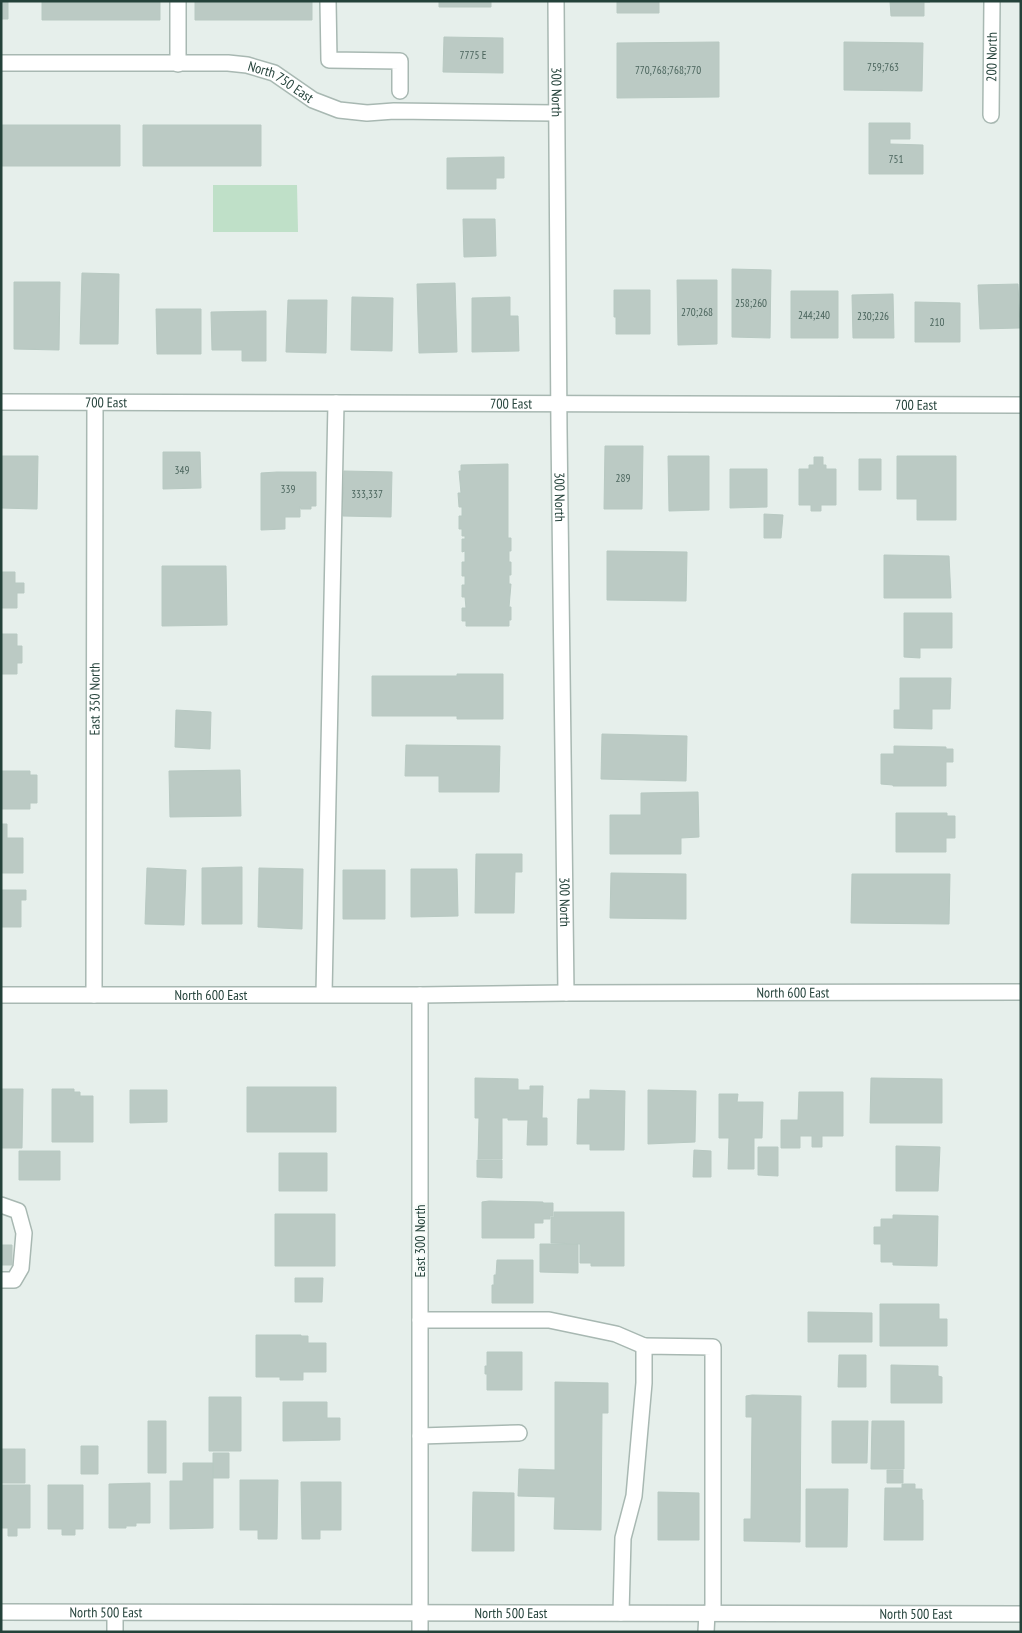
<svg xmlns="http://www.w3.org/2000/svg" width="1022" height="1633" font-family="'PT Sans Narrow',sans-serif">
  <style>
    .green { fill: #bfe0c8 }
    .building { fill: #bbcac4; stroke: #b8c9c2 }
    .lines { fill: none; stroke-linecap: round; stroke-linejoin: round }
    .minor-casing { stroke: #a8b8b2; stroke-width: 18 }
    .minor { stroke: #fff; stroke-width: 15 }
    .labels { text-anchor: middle; stroke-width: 4.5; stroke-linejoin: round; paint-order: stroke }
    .number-label { font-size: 11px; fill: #4a645c }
    .street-label { font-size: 14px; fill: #24423a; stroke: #f7fbf9 }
  </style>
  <rect width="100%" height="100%" fill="#e6efeb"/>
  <path class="green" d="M213,185H297L298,232H213Z"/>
  <path class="building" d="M1,1H8V19H1Z
    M42,1H160V20H42Z
    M195,1H312V20H195Z
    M439,1H491V7H439Z
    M617,1H659V13H617Z
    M890,1H930V2H924V16H891Z
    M444,37L503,38V73L443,72Z
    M719,42V97L617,98V43Z
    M844,42L923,43L922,91L844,90Z
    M869,123H910V139H890V144L923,145V174H869Z
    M2,125H120V166H2Z
    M143,125H261V166H143Z
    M504,157V178H496V189H447V158Z
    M463,219H495L496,256L464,257Z
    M732,269L771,270L770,338L732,337Z
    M82,273L119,274L118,344H80Z
    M677,280H717V344L678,345Z
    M14,282H60L59,350L14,349Z
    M455,283L457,352L419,353L417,284Z
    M1018,284L1020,328L980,329L978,285Z
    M614,290H650V334H616V317H614Z
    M791,291H838V338H791Z
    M893,294L894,338H853L852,295Z
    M352,297L393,298L392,351L351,350Z
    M510,297V316H518L519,351L472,352V298Z
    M288,300H327L326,353L286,352Z
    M915,302L960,303V342H915Z
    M156,309H201V354H157Z
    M266,311V361H242V350H212L211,312Z
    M605,446H643L642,509H604Z
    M163,452H200L201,488L163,489Z
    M1,456H38L37,509L1,508Z
    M668,456H709V510L669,511Z
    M897,456H956V520H917V499H897Z
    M814,457H823V465H826V469H836V505H821V511H811V505H799V469H809V465H814Z
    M859,459H881V490H859Z
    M508,464V538H511V551H509V562H511V575H509V584H511L509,607H511V620H509V626H466V621H462V608H466L465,597H462V585H465V576H462V562H465V551L462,552V539H465V536H462V529H459V516H462V507H459L458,493H461L459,471H461V465Z
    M730,469H767V507L730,508Z
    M344,471L392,472L391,517L343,516Z
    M277,472H316V506H311V509H301L300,506V517H285V529L261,530V473Z
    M764,514L783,515L781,538H764Z
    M607,551L687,552L686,601L607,600Z
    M884,555L949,556L951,598H884Z
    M162,566H226L227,625L162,626Z
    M1,572H15V583H24V593H17V608H1Z
    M904,613H952V648H920V658L904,657Z
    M1,634H17V646H22V663H17V674H1Z
    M457,674H503V719H457V716H372V676H457Z
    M900,678H951L950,709H932V729L894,728V710H900Z
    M176,710L211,712L210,749L175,747Z
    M602,734L687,736L686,781L601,779Z
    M406,745L500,746L499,792H439V776H405Z
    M894,746L946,747V749H953V762H946V786H893V785L881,784V754H894Z
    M240,770L241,816L170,817L169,771Z
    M1,771H30V775H37V803H30V809H1Z
    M698,792L699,837L681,838V854H610V815H641V793Z
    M896,813H947V816H955V838H946V852H896Z
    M1,824H7V838H23V873H1Z
    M476,854H522V872H515L514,913H475Z
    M242,867V924H202V868Z
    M147,868L186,870L184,925L145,924Z
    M259,868L303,869L302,929L258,927Z
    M411,869H457L458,916L411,917Z
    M343,870H385V919H343Z
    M611,873L686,874V919L610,918Z
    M852,874H950L949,924L851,923Z
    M1,890H26V900H21V927H1Z
    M475,1078L518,1079V1090H530V1086H543L542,1118H547V1145H527L528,1120H508V1118H502V1159H478L479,1118H475Z
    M871,1078L942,1079V1123H870Z
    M247,1087H336V1132H247Z
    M1,1089H23L22,1148H1Z
    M52,1089H74V1092H80V1096H93V1142H52Z
    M130,1090H167V1122L130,1123Z
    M590,1090L625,1091L624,1150H590V1144H577L578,1099H590Z
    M648,1090L696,1091L695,1142L648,1144Z
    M799,1092H843V1136H822V1147H812V1136H800V1148H781V1120H798Z
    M719,1094H738L737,1102H763L762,1138H754V1169H728L729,1138H719Z
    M896,1146L940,1147L938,1191H896Z
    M758,1147H778V1176L758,1175Z
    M694,1150L711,1151V1177H693Z
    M19,1151H60V1180H19Z
    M279,1153H327V1191H279Z
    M477,1160H502V1178L477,1177Z
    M489,1201L543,1202V1203H553V1216H550V1219H543V1223H534V1238H482V1202Z
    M554,1212H624V1266H591V1263H580V1244L551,1243V1217H554Z
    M275,1214H335V1266H275Z
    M893,1215L938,1216L937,1266L893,1265V1262H881V1244H874V1227H881V1219H893Z
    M540,1244H578V1273L540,1272Z
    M1,1245H12V1265H1Z
    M497,1260H533V1303H492V1285H494V1275H496Z
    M295,1278H323L322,1302H295Z
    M880,1304H939V1319H947V1346H880Z
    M808,1312L872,1313V1342H808Z
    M256,1335H301V1336H308V1343H326V1372H303V1380H280V1377H256Z
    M487,1352H522V1390H487V1374H485V1366H487Z
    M839,1355H866V1387H838Z
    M891,1365L938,1366V1376L942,1377V1403H891Z
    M555,1382L608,1383V1413H602L601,1530L554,1529L555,1497L518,1496L519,1469L555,1470Z
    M752,1395L801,1396L800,1542L744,1541V1519H751L752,1417H746V1396Z
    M209,1397H241V1451H209Z
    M283,1402H327V1418H340V1440L283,1441Z
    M148,1421H166V1473H148Z
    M832,1421H868L867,1463H832Z
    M872,1421H904V1469H871Z
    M81,1446H98V1474H81Z
    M1,1449H25V1483H1Z
    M213,1453H229V1478H213Z
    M183,1463H213V1528L170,1529V1481H183Z
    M887,1470H903V1483H887Z
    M240,1480H278L277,1539H258V1530H240Z
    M301,1482H341V1530H320V1539H302Z
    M150,1483V1523H136V1526H126V1528H109V1484Z
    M902,1484H915V1489H922V1500H923V1540H884L885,1488H902Z
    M1,1485H30V1528H17V1536H8V1528H1Z
    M48,1485H83V1529H75V1535H62V1529H48Z
    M806,1489H848L847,1547H806Z
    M473,1492L514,1493V1551H472Z
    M658,1492L699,1493V1540H658Z"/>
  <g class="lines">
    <g class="minor-casing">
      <g id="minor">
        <path d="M178,1V64"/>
        <path d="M328,1L329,60L400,61V91"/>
        <path id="s1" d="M556,1L559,430L566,993"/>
        <path id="s2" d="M1,63H228L247,65L274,73L313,100L339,110L367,113L394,111L556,113"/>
        <path id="s3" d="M991,115L992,1"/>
        <path id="s4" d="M1,402L1021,405"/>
        <path d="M324,994L336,403"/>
        <path id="s5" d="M1,995H420L566,993L1021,992"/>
        <path id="s6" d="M94,995L95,402"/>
        <path d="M1,1205L18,1211L24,1233L21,1268L14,1280H1"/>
        <path d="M420,1320H549L616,1334L644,1346"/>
        <path d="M420,1436L519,1433"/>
        <path id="s7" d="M1,1612L1021,1614"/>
        <path d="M621,1613L623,1538L634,1496L644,1383V1346L713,1347V1613"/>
        <path d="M115,1632V1613"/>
        <path d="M420,1632V995"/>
        <path d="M706,1632L707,1613"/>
      </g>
    </g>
    <use href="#minor" class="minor"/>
  </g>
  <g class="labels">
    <g class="number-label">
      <text x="473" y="59">7775 E</text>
      <text x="883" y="71">759;763</text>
      <text x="668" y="74">770,768;768;770</text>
      <text x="896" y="163">751</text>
      <text x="751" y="307">258;260</text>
      <text x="697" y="316">270;268</text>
      <text x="814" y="319">244;240</text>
      <text x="873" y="320">230;226</text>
      <text x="937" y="326">210</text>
      <text x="182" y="474">349</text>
      <text x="623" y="482">289</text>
      <text x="288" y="493">339</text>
      <text x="367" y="498">333,337</text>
    </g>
    <g class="street-label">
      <text dy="5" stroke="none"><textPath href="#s3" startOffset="58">200 North</textPath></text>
      <text dy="5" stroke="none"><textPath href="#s2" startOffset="284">North 750 East</textPath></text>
      <text dy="5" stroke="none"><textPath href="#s1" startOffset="91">300 North</textPath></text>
      <text dy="5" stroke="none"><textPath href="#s4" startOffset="105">700 East</textPath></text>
      <text dy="5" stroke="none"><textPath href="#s4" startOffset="510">700 East</textPath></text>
      <text dy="5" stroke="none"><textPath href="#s4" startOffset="915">700 East</textPath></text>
      <text dy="5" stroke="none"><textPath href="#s1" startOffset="496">300 North</textPath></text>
      <text dy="5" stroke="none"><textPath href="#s6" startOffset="296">East 350 North</textPath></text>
      <text dy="5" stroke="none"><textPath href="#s1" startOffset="901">300 North</textPath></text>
      <text dy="5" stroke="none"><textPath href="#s5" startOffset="792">North 600 East</textPath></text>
      <text dy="5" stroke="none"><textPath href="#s5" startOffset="210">North 600 East</textPath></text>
      <text transform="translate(420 1241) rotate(-90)" y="5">East 300 North</text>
      <text dy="5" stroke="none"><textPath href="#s7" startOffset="105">North 500 East</textPath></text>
      <text dy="5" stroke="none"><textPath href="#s7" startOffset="510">North 500 East</textPath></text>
      <text dy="5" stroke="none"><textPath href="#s7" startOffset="915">North 500 East</textPath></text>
    </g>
  </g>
  <rect width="1022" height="1633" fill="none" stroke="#24423a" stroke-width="5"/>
</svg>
